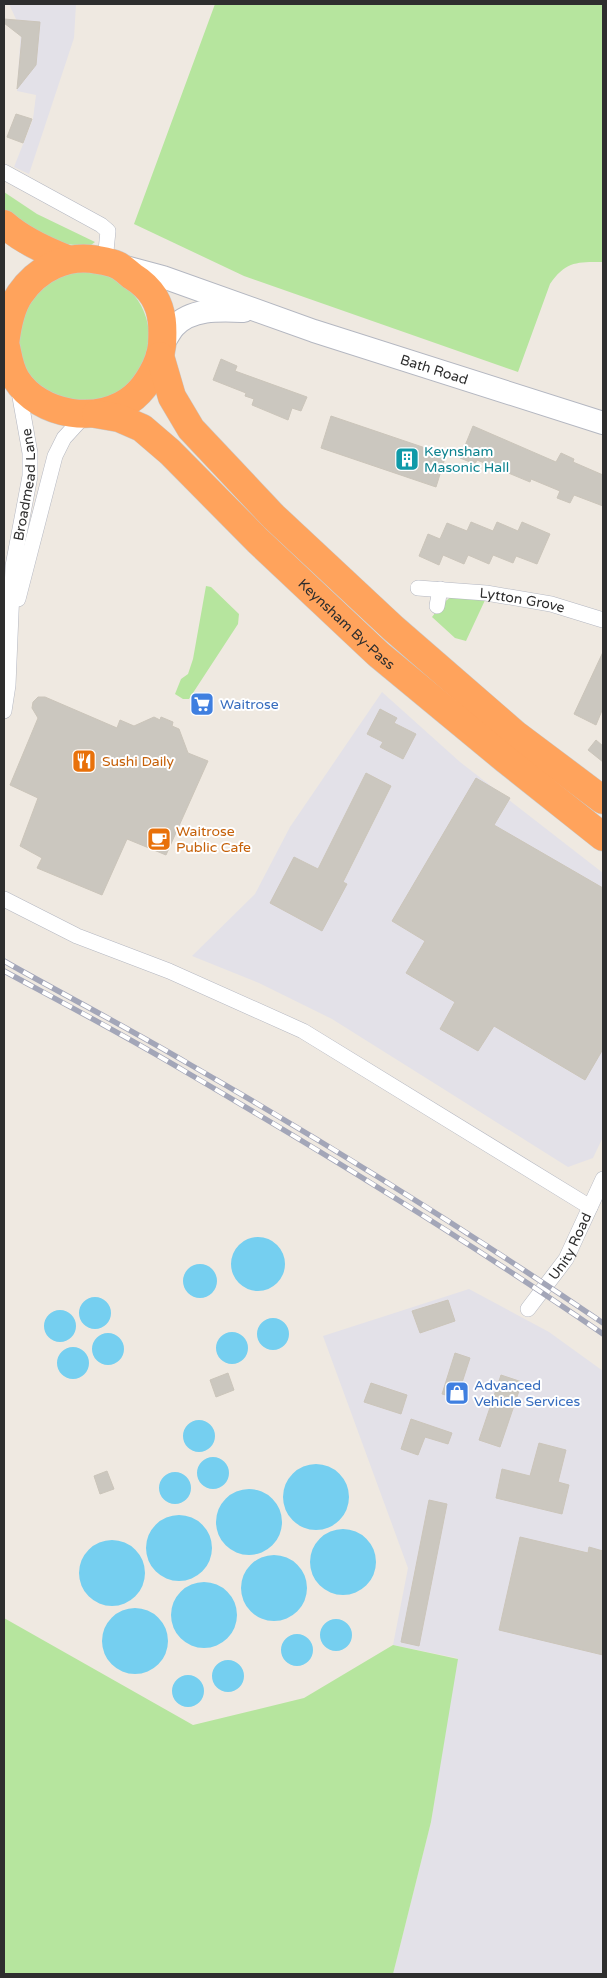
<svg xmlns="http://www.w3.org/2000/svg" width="607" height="1978" font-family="'Varela Round',sans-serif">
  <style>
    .industrial { fill: #e3e1e8 }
    .green { fill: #b6e59e }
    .water { fill: #75cff0 }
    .building { fill: #cbc7bf; stroke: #cbc5ba }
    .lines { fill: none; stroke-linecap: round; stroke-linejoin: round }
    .street-casing { stroke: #b4b7c1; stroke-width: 16 }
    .secondary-casing { stroke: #b4b7c1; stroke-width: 24 }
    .highway-casing { stroke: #c9c9c9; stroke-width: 29 }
    .street { stroke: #fff; stroke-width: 15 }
    .secondary { stroke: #fff; stroke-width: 22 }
    .highway { stroke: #ffa35c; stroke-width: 28 }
    .rail-casing { stroke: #a3a6b8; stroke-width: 5.5 }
    .rail { stroke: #fff; stroke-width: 4; stroke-dasharray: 11; stroke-linecap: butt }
    .labels { text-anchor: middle; stroke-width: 4; stroke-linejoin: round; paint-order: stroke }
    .street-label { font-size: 14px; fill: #2e2e2e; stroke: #fff }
    .culture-label { font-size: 14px; fill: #0d838f; stroke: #fff; text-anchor: start }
    .shop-label { font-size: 14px; fill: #366cbe; stroke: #fff; text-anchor: start }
    .food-label { font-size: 14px; fill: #c56008; stroke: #fff; text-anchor: start }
  </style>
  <rect width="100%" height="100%" fill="#efe9e1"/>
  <path class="industrial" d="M9,4H76L74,38L29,174L14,167L33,119L36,95L17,91L21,30Z
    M382,692L460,762L603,873V1137L593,1158L568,1167L332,1019L259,983L192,956L255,894L290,827Z
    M469,1289L549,1332L603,1371V1974H393L431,1822L457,1658L393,1645L408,1568L323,1336Z"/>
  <path class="green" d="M215,4H603V262C577,262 566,261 550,284L518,372L244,276L134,224Z
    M4,192L37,214L95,242L91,245C61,248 24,233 4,210Z
    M17 337a66 66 0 1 1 132 0a66 66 0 1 1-132 0Z
    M206,586L211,587L239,614L238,624L189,699H183L175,694L181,679L188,674L193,659Z
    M452,596L486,598L466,641L455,638L432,617L442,604Z
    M4,1618L193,1725L304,1698L393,1645L458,1659L431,1822L393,1974H4Z"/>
  <path class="water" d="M231 1264a27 27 0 1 1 54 0a27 27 0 1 1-54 0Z
    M183 1281a17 17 0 1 1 34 0a17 17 0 1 1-34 0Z
    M79 1313a16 16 0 1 1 32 0a16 16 0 1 1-32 0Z
    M44 1326a16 16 0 1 1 32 0a16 16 0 1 1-32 0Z
    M257 1334a16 16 0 1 1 32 0a16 16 0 1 1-32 0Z
    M216 1348a16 16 0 1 1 32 0a16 16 0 1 1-32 0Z
    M92 1349a16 16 0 1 1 32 0a16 16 0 1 1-32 0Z
    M57 1363a16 16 0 1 1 32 0a16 16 0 1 1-32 0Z
    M183 1436a16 16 0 1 1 32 0a16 16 0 1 1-32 0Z
    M197 1473a16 16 0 1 1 32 0a16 16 0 1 1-32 0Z
    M283 1497a33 33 0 1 1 66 0a33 33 0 1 1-66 0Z
    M159 1488a16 16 0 1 1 32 0a16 16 0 1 1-32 0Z
    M216 1522a33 33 0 1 1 66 0a33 33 0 1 1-66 0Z
    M146 1548a33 33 0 1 1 66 0a33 33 0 1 1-66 0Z
    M310 1562a33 33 0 1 1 66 0a33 33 0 1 1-66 0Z
    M79 1573a33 33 0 1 1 66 0a33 33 0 1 1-66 0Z
    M241 1588a33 33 0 1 1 66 0a33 33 0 1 1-66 0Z
    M171 1615a33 33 0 1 1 66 0a33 33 0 1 1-66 0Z
    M102 1641a33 33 0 1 1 66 0a33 33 0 1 1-66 0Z
    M320 1635a16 16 0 1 1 32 0a16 16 0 1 1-32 0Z
    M281 1650a16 16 0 1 1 32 0a16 16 0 1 1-32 0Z
    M212 1676a16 16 0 1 1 32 0a16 16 0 1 1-32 0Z
    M172 1691a16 16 0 1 1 32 0a16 16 0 1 1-32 0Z"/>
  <path class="building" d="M4,19L40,22L36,65L17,89L22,37L4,23Z
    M16,114L32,119L23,143L7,137Z
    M221,359L237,366L235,371L307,397L301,411L292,408L288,420L252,405L254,399L245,396L246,393L213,380Z
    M331,416L446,455L436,487L321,448Z
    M473,426L556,462L561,453L574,459L573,462L603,475V506L574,495L570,503L557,498L560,491L531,479L530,482L477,460L475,464L460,458Z
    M471,522L493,531L497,522L518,531L522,522L550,534L537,564L516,556L513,563L493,555L489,564L468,555L464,564L443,555L439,565L419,556L428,534L440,539L447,523L467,531Z
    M603,652V708L596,725L574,714Z
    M38,697H45L117,728L120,720L134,726L154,717L160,720L161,717L173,722L172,726L179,729L188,753L208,761L166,855L127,839L102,895L37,868L42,858L20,846L38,798L10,785L38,718L32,708L33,702Z
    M380,709L397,718L394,723L416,734L403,759L380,747L383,742L367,734Z
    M596,740L603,746V762L588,750Z
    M366,773L391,786L343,882L347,884L322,931L270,903L294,857L318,869Z
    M476,778L510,798L494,825L603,888V1049L585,1080L494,1026L478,1051L440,1029L455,1002L406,973L425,941L392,921Z
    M448,1300L455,1321L420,1333L412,1311Z
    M455,1353L470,1358L457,1398L442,1394Z
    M228,1373L234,1390L216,1397L210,1380Z
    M501,1375L522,1382L500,1447L479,1440Z
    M371,1383L407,1395L401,1414L364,1402Z
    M411,1419L452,1433L448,1444L425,1437L418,1455L401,1449Z
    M539,1443L566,1450L558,1482L569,1485L562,1514L496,1498L502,1469L530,1476Z
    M107,1471L114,1489L100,1494L94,1476Z
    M429,1500L447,1504L419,1646L401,1642Z
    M520,1537L588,1553L589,1547L603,1551V1655L499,1630Z"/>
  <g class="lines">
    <g class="street-casing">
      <g id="street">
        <path d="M4,172L101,225L108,231L105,261"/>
        <path id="s1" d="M418,588L486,593L551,604L603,620"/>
        <path d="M18,599L55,456L64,438L86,414"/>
        <path d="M437,606L440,589"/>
        <path id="s2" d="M4,711L8,685L13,566L30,476V453L18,386"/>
        <path d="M4,899L77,936L169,971L303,1031L590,1207"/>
        <path id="s3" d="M528,1309L566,1259L603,1179"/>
      </g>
    </g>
    <g class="secondary-casing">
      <g id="secondary">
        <path id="s4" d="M122,266L163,277L314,331L603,423"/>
        <path d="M161,347C166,340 169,333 174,327C191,308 221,310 244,311"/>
      </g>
    </g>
    <g class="highway-casing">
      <g id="highway">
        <path d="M4,224C22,240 44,250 67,259"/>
        <path d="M4,339C8,352 8,366 16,379C39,416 100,426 134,397C148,385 160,363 162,345C163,328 163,312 154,297C149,289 140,281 132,276C127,272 122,267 117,265C111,262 104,261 98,260C67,254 38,268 20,294C10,308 7,328 5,344"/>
        <path d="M160,356L172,397L191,429L273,516L393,628L515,734L603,800"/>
        <path id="s5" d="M96,414L119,418L142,428L170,452L258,541L378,654L505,759L603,837"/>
      </g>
    </g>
    <use href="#street" class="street"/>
    <use href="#secondary" class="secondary"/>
    <use href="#highway" class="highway"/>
    <g class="rail-casing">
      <path id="rail" d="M4,961C66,996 128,1028 189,1064C330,1145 469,1232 603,1323
        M4,971C65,1004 126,1036 186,1072C328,1155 468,1241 603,1334"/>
    </g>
    <use href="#rail" class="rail"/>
  </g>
  <defs>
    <g id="building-square" transform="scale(1.25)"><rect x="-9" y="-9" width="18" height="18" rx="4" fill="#0f9aa8" stroke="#fff"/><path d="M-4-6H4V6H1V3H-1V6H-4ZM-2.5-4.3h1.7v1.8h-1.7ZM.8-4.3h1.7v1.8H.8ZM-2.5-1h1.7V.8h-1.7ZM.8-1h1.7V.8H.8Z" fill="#fff"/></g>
    <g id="supermarket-square" transform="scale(1.25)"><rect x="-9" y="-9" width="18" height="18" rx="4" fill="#3f7fe0" stroke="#fff"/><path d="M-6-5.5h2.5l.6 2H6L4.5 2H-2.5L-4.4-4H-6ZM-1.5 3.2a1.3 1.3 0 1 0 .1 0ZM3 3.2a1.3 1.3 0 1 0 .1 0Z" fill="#fff"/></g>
    <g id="restaurant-square" transform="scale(1.25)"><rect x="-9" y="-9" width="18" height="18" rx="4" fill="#e8710a" stroke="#fff"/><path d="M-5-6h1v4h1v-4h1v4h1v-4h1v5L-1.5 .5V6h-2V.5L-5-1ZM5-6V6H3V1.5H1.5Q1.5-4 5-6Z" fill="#fff"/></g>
    <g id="cafe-square" transform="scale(1.25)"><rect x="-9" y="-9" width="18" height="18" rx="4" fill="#e8710a" stroke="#fff"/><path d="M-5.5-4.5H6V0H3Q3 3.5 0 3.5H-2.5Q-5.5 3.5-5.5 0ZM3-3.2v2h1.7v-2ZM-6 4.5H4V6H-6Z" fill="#fff"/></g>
    <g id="shop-square" transform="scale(1.25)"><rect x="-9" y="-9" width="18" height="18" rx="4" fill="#3f7fe0" stroke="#fff"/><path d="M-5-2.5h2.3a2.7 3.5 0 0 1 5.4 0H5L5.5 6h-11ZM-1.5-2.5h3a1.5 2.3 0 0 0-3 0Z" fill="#fff"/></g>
  </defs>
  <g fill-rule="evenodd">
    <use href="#building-square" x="407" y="459"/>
    <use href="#supermarket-square" x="202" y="704"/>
    <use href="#restaurant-square" x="84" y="761"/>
    <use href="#cafe-square" x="159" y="839"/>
    <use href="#shop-square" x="457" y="1393"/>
  </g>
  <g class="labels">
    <g class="street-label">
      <text dy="5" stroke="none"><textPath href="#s4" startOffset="329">Bath Road</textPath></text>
      <text dy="5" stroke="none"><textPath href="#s2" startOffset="228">Broadmead Lane</textPath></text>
      <text dy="5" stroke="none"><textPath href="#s1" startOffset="105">Lytton Grove</textPath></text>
      <text dy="5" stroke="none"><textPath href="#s5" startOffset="332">Keynsham By-Pass</textPath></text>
      <text dy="5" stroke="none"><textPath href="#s3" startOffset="76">Unity Road</textPath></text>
    </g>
    <g class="culture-label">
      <text x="424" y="456">Keynsham<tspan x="424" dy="16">Masonic Hall</tspan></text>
    </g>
    <g class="shop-label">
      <text x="220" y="709">Waitrose</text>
      <text x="474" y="1390">Advanced<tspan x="474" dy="16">Vehicle Services</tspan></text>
    </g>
    <g class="food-label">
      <text x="102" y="766">Sushi Daily</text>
      <text x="176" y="836">Waitrose<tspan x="176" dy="16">Public Cafe</tspan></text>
    </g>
  </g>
  <rect width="607" height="1978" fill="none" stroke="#2e2e2e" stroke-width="10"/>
</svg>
